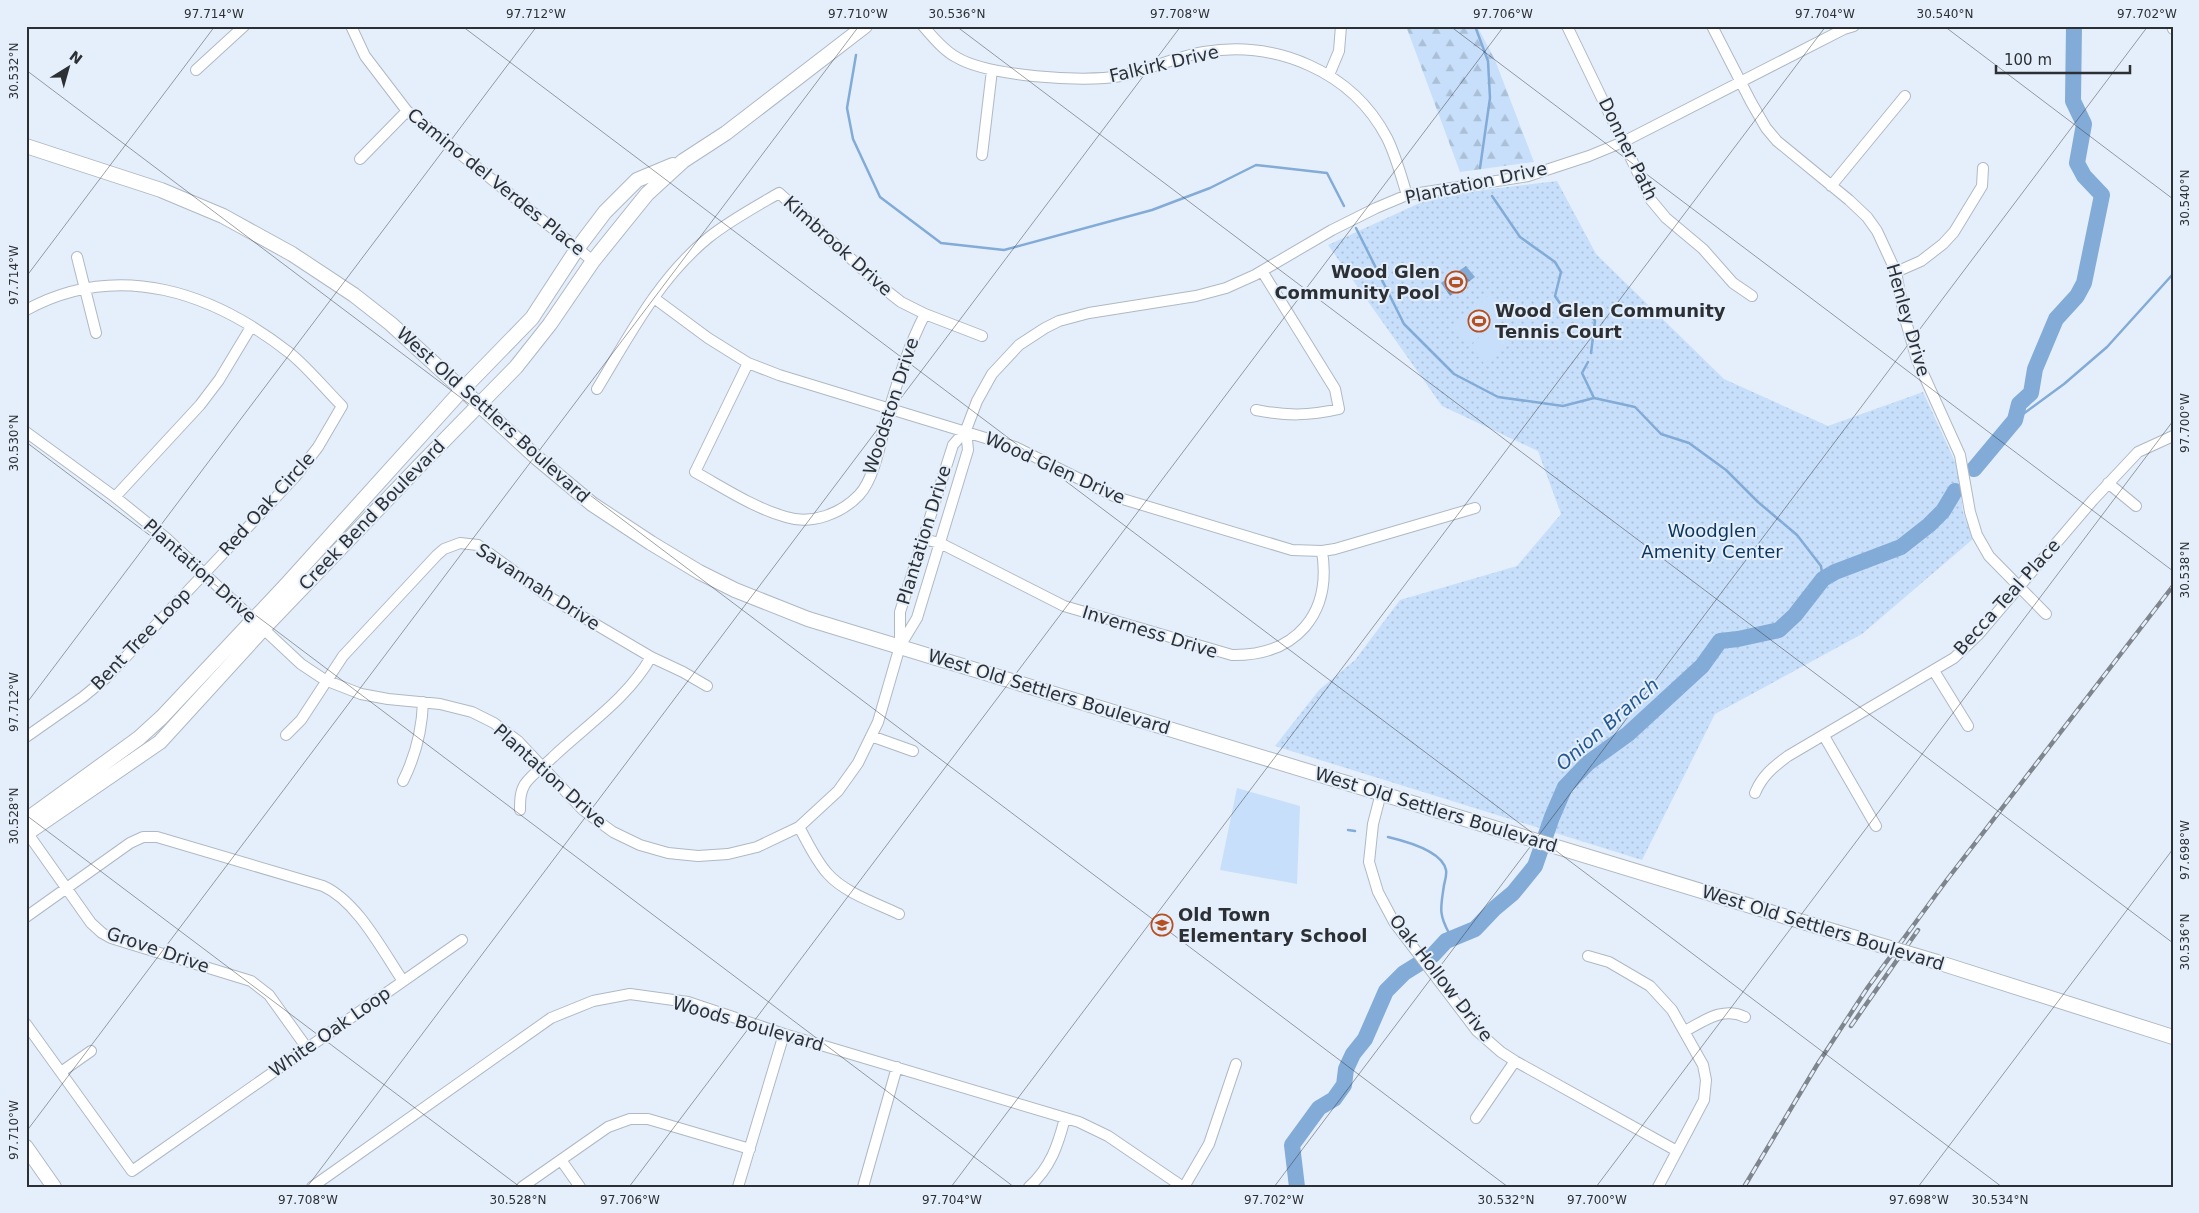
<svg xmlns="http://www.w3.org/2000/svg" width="2199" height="1213" font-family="'DejaVu Sans',sans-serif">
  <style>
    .grass { fill: url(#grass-dots) }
    .forest { fill: url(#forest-firs) }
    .pitch { fill: #c7dffa }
    .water { fill: url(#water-waves) }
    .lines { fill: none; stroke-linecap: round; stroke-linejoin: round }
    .stream { stroke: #83abd8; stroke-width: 2.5 }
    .river { stroke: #83abd8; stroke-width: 16 }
    .street-casing { stroke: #afb9c4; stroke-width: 12 }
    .secondary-casing { stroke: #afb9c4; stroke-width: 16 }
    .street { stroke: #fff; stroke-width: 10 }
    .secondary { stroke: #fff; stroke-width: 14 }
    .rail-casing { stroke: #7e858c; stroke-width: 4.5 }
    .rail { stroke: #e5effb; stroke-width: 2.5; stroke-dasharray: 8; stroke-linecap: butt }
    .secondary-bridge-casing { stroke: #afb9c4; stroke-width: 16; stroke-linecap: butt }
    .secondary-bridge { stroke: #fff; stroke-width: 14 }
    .ticks { fill: none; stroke: #2c3034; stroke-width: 1; stroke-opacity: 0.45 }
    .labels { text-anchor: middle; stroke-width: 4; stroke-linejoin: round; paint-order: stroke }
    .street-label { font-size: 18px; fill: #2c3034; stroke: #e5effb }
    .poi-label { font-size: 18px; font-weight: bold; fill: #2c3034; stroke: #e5effb; text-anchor: start }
    .park-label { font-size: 18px; fill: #0a355f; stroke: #e5effb }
    .water-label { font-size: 19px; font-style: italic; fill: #235992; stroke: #e5effb }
    .neatline { fill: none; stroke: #2c3034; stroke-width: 2 }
    .ticks-label { font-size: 12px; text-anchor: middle; fill: #2c3034 }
  </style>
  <defs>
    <pattern id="grass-dots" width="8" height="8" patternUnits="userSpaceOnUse" patternTransform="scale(1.25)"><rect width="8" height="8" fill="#c7dffa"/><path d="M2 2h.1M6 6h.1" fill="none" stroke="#abc0d7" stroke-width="1.8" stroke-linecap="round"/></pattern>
    <pattern id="forest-firs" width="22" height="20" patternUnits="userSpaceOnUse" patternTransform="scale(1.25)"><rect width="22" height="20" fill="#c7dffa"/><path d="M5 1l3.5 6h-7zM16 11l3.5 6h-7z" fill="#abc0d7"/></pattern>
    <pattern id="water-waves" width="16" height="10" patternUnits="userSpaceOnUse" patternTransform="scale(1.25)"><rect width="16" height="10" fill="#83abd8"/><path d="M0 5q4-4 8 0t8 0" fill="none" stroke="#6b8cb0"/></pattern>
  </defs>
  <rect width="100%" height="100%" fill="#e5effb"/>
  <path class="grass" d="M1557,181L1596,254L1724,379L1828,426L1923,392L1957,466L1963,512L1973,539L1862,634L1715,714L1642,860L1275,746L1319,690L1355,660L1400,600L1517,566L1561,514L1538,451L1442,406L1328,245L1435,196Z"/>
  <path class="forest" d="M1406,26H1477L1495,60L1534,162L1460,172Z"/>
  <path class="pitch" d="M1489,295L1505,313L1469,346L1453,329Z
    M1497,324L1511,339L1484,363L1470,348Z
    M1237,788L1300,806L1297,884L1220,870Z"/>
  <path class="water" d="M1466,266L1475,277L1450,296L1441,283Z"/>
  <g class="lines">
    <path class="stream" d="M1475,26L1488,61L1490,98L1480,168
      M856,55L847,108L853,139L880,197L941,243L1004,250L1152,210L1210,188L1256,165L1327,173L1344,206
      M1492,196L1520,237L1555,262L1561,272L1555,296C1566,313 1570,318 1591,315L1595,321L1591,353
      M1356,228L1404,324L1454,374L1498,397L1563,406L1594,398
      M1588,362L1582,373L1594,398L1635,407L1661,434L1689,443L1726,470L1758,502L1797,535L1821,566L1823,579
      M2015,420L2064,384L2107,347L2173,274
      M1348,830L1355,831
      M1388,837C1405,841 1442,851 1446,870C1447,875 1445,881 1444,885C1441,907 1438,913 1449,933L1446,941"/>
    <path class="river" d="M1974,469L2015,420L2019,404L2031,393L2035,369L2056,319L2077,296L2084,283L2102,195L2084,176L2077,163L2084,124L2073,101L2074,26
      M1297,1187L1292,1145L1319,1108L1334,1099L1344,1085L1346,1069L1353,1054L1365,1039L1386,991L1404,973L1433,955L1446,941L1475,929L1495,908L1513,893L1535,866L1552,817L1565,787L1588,763L1628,734L1702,666L1720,641L1738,639L1779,630L1795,615L1823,579L1835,572L1901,547L1929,525L1943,511L1955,491"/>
    <g class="street-casing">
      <path id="street" d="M351,26L365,56L407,111L593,261
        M923,26C933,37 943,50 956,57C987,76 1084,83 1120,76C1148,70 1175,57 1204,52C1276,40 1352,71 1387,138C1396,156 1401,176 1407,195
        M1567,26L1651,200L1666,218L1703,249L1733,283L1752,296
        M1712,26L1751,102L1766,128L1777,141L1849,200L1867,217L1877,231L1896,272L1904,315L1917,360L1960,455L1970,512L1977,535L1989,556L2046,614
        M2172,26L2173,29
        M196,70L244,26
        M1329,75L1339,51L1341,26
        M982,155L992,70
        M360,159L407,111
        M1831,186L1905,96
        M77,257L96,333
        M1896,272L1921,261L1943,244L1954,232L1982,186L1983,168
        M654,298L708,338L748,363L779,375L1015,447L1116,497L1292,550L1322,551L1335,549L1475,508
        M26,310C119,259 214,293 291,354C310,370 325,389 342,406L318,447L295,477L106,678L83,697L26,737
        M748,363L695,472C724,488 754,508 786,517C811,525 841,514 859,495C876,477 882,434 889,410C899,377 909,345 925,314
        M597,389C629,336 659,278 708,238C729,221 755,207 779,193L882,287L901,302L925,314L982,336
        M1256,410C1286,416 1309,416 1339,409L1335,389L1262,271
        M26,432L115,497L166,538L301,664L325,680L361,694L388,699L440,704L472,712L494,723L518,741L583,810L613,832L640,845L668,853L698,856L728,854L757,847L799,827L838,791L858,763L878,722L900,646L917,618L968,450L966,430
        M2108,483L2136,506
        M115,497L200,405L219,380L251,327
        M923,539L940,543L1064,606L1232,655C1296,656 1332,614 1322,551
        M900,645V612L953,445L966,430L977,401L992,374L1019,345L1045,328L1059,321L1089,313L1196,296L1226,288L1255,275L1332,230L1376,208L1407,195L1528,176L1589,156L1623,142L1844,29L1854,26
        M1934,671L1968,726
        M286,735L301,720L343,656L437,555L444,549L460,543L478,545L546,595L651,657L683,672L707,686
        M871,736L913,751
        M1824,736L1876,826
        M403,781C416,755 422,731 423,702
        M1381,793L1373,824L1369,862L1378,892L1394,922L1477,1031L1501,1052L1515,1061L1677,1151
        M1755,793C1762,776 1773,767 1788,756L1954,658L1978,635L2093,500L2138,452L2173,436
        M520,810C520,801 520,792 525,784C532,774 544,766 553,757C588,724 627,699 651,657
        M799,827C808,843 816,861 828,874C845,893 876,903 899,914
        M26,831L91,923L102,933L111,938L251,981L269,995L307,1048
        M26,917L130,843L143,837H157L323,886C357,901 382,950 403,981
        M1588,956L1609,962L1650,986L1672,1010L1703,1065L1706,1080L1704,1100L1658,1187
        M26,1024L132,1171L462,940
        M1685,1031C1704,1021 1723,1006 1745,1017
        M61,1072L91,1051
        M1476,1118L1515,1061
        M561,1160L580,1187
        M312,1187L551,1018L593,1001L630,994L688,1002L784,1034L1079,1122L1108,1136L1183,1187
        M522,1187L608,1127L630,1119H648L750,1149
        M738,1187L784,1034
        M863,1187L897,1067
        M1029,1187C1051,1167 1058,1145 1065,1118
        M1184,1187L1209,1144L1236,1064"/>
    </g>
    <g class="secondary-casing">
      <path id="secondary" d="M26,146L161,190L223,216L292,254L354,295L391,324L537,458L592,504L651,543L699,572L735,590L808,619L1836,932
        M26,820L139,738L162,717L287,584L462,390L532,318L577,249L605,212L637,180L673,165
        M26,834L160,742L264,628L422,463L516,367L550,324L593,261L647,194L683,161L726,133L865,26
        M1937,962L2173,1037
        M26,1147L54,1187"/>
    </g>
    <use href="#street" class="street"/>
    <use href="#secondary" class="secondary"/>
    <g class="rail-casing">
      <path id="rail" d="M1851,1026L1918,930
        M1744,1187L1817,1065L1868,987L1946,881L2173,586"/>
    </g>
    <use href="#rail" class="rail"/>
    <g class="secondary-bridge-casing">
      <path id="secondary-bridge" d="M1836,932L1937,962"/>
    </g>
    <use href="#secondary-bridge" class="secondary-bridge"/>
  </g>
  <path class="ticks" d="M462,26L2002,1187M956,26L2173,943M1450,26L2173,571M1944,26L2173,199M26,70L1508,1187M26,277L215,26M26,442L1014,1187M26,704L537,26M26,815L520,1187M26,1132L859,26M307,1187L1181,26M629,1187L1504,26M951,1187L1826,26M1274,1187L2148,26M1596,1187L2173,421M1918,1187L2173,849"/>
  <defs>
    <g id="stadium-ring" transform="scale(1.125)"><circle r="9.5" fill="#e5effb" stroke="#b65023" stroke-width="1.5"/><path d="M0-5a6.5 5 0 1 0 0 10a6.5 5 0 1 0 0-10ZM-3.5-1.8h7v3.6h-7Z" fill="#b65023"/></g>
    <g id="school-ring" transform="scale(1.125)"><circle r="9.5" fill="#e5effb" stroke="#b65023" stroke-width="1.5"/><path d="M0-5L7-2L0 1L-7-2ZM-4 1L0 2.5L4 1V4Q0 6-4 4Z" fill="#b65023"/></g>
  </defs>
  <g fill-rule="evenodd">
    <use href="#stadium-ring" x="1456" y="282"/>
    <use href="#stadium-ring" x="1479" y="321"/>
    <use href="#school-ring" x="1162" y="925"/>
  </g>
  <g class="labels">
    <g class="street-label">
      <text transform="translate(1164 64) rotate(-13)" y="6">Falkirk Drive</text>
      <text transform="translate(1628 149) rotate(64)" y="6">Donner Path</text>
      <text transform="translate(496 182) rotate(39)" y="6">Camino del Verdes Place</text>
      <text transform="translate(1476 183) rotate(-12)" y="6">Plantation Drive</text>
      <text transform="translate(838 246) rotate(42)" y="6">Kimbrook Drive</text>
      <text transform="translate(1908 320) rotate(74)" y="6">Henley Drive</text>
      <text transform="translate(891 406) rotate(-72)" y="6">Woodston Drive</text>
      <text transform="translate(493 415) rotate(42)" y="6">West Old Settlers Boulevard</text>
      <text transform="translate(1055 468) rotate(24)" y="6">Wood Glen Drive</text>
      <text transform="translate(267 504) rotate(-48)" y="6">Red Oak Circle</text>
      <text transform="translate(372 515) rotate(-46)" y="6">Creek Bend Boulevard</text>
      <text transform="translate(924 535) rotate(-73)" y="6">Plantation Drive</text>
      <text transform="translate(200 571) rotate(42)" y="6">Plantation Drive</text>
      <text transform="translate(538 587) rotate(33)" y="6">Savannah Drive</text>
      <text transform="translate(2007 597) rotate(-48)" y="6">Becca Teal Place</text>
      <text transform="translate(1150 632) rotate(17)" y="6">Inverness Drive</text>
      <text transform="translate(141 639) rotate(-46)" y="6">Bent Tree Loop</text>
      <text transform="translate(1049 692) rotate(17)" y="6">West Old Settlers Boulevard</text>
      <text transform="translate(550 776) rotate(42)" y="6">Plantation Drive</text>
      <text transform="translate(1436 810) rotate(17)" y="6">West Old Settlers Boulevard</text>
      <text transform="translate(1823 928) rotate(17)" y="6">West Old Settlers Boulevard</text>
      <text transform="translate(158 950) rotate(19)" y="6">Grove Drive</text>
      <text transform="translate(1441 978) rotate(52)" y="6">Oak Hollow Drive</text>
      <text transform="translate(748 1024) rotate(16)" y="6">Woods Boulevard</text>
      <text transform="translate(330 1032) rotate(-35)" y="6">White Oak Loop</text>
    </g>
    <g class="poi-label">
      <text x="1440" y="278" text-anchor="end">Wood Glen<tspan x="1440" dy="21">Community Pool</tspan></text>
      <text x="1495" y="317">Wood Glen Community<tspan x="1495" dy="21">Tennis Court</tspan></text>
      <text x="1178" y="921">Old Town<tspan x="1178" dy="21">Elementary School</tspan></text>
    </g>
    <g class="park-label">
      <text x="1712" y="537">Woodglen<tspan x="1712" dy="21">Amenity Center</tspan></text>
    </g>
    <g class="water-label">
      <text transform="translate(1607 724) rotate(-41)" y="7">Onion Branch</text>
    </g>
  </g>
  <rect width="2199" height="1213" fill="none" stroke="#e5effb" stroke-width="55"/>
  <g transform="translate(68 68) rotate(37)" stroke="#e5effb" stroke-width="4" paint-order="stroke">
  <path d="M0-4L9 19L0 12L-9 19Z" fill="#2c3034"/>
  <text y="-8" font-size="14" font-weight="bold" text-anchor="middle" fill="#2c3034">N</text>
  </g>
  <path d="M1996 65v8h134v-8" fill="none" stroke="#2c3034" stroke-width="2.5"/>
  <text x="2004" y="65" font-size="15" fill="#2c3034" stroke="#e5effb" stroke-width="4" paint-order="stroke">100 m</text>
  <rect x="28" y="28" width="2144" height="1158" class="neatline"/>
  <g class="ticks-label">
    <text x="214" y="18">97.714°W</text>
    <text x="536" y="18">97.712°W</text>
    <text x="858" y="18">97.710°W</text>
    <text x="957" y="18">30.536°N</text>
    <text x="1180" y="18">97.708°W</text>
    <text x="1503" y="18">97.706°W</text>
    <text x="1825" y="18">97.704°W</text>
    <text x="1945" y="18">30.540°N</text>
    <text x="2147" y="18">97.702°W</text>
    <text transform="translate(14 71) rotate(-90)" y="4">30.532°N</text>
    <text transform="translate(2185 198) rotate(-90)" y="4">30.540°N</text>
    <text transform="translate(14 275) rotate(-90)" y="4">97.714°W</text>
    <text transform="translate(2185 423) rotate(-90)" y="4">97.700°W</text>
    <text transform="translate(14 443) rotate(-90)" y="4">30.530°N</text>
    <text transform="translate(2185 570) rotate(-90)" y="4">30.538°N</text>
    <text transform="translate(14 702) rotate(-90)" y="4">97.712°W</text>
    <text transform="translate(14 816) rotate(-90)" y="4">30.528°N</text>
    <text transform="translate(2185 850) rotate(-90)" y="4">97.698°W</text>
    <text transform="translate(2185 942) rotate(-90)" y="4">30.536°N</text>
    <text transform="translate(14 1130) rotate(-90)" y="4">97.710°W</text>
    <text x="308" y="1204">97.708°W</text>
    <text x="518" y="1204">30.528°N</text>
    <text x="630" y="1204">97.706°W</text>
    <text x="952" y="1204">97.704°W</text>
    <text x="1274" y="1204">97.702°W</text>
    <text x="1506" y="1204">30.532°N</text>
    <text x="1597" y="1204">97.700°W</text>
    <text x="1919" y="1204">97.698°W</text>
    <text x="2000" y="1204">30.534°N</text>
  </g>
</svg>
